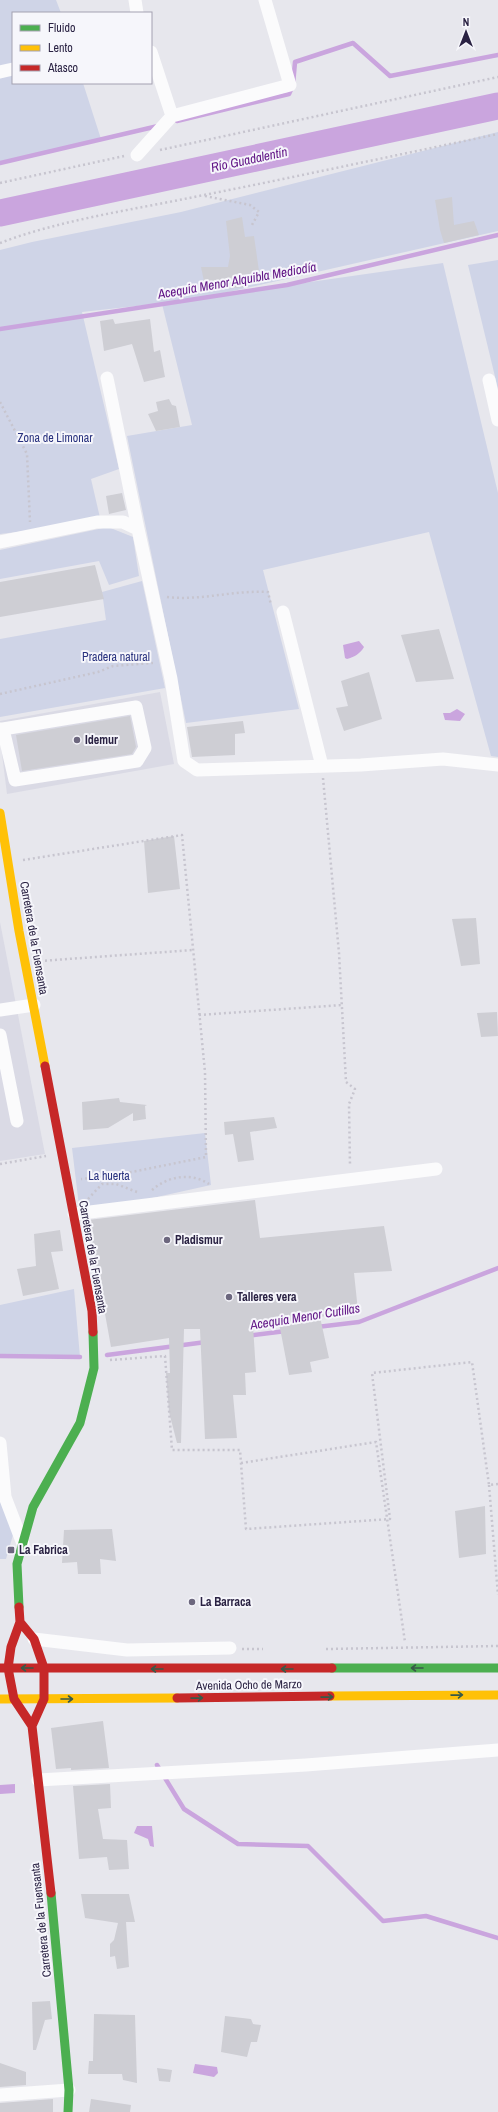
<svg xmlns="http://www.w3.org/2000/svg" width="498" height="2112" font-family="'Archivo Narrow',sans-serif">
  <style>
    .built { fill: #dadae5 }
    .green { fill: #cfd4e7 }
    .water { fill: #caa5de }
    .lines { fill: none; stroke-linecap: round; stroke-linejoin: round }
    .stream { stroke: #caa5de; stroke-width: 4.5 }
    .river { stroke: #caa5de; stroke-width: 27 }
    .building { fill: #ceced4 }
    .path { stroke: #c7c5cf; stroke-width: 2.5; stroke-dasharray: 2 3; stroke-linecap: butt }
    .street { stroke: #fbfbfc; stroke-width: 13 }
    .fast { stroke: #4caf50; stroke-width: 9 }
    .slow { stroke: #ffc107; stroke-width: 9 }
    .jam { stroke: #c62828; stroke-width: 9 }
    .oneway { stroke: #385a48 }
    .poi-dot { fill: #6c677e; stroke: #f6f6fb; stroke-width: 1.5 }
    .labels { text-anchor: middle; stroke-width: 4; stroke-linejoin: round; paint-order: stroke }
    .park-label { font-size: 12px; fill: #28317e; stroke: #f6f6fb }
    .poi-label { font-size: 12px; font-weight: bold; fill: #2a2243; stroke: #f6f6fb; text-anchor: start }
    .street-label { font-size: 12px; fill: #2a2243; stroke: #f6f6fb }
    .water-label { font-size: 13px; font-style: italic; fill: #611586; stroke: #f6f6fb }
  </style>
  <rect width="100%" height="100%" fill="#e7e7ed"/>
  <path class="built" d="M160,692L174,764L7,794L0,738V721Z
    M0,922L45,1154L0,1161Z"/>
  <path class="green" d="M0,0H56L61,13H13V83H83L101,139L0,163Z
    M498,132V231L206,297L443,263L498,493V757L491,756L429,532L263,570L299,709L186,723L127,436L192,425L162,304L182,301L82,312L119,469L91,479L101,522L0,534V250L32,242L181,212Z
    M498,260V389L468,265Z
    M108,527L133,537L139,576L109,585L99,561L0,579V550Z
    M142,581L165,688L0,717V639L106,620L102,592Z
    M205,1133L211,1185L80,1214L72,1148Z
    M74,1289L80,1357L0,1356V1305Z
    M0,1470L13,1535L6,1559H0Z"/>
  <path class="water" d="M359,641L364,647C360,654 354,657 347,659L345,658L343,645Z
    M457,709L465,714L460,721L445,720L443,713H450Z
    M15,1784V1793L0,1794V1785Z
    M137,1826H152L154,1847L150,1846L148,1839L134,1833Z
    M195,2064L217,2067L218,2073L214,2077L193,2073Z"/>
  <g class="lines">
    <path class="stream" d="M177,121L289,94L293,85L295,62L353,43L390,76L498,55
      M0,163L158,126
      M0,329L287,285L498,235
      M317,1327L359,1322L498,1268
      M247,1336L286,1331
      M107,1355L206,1342
      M0,1356L80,1357
      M157,1765L184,1809L238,1844L308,1846L383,1921L426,1916L498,1938"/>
    <path class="river" d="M0,213L498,106"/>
  </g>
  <path class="building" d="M452,197L454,225L474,221L479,235L444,243L440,230L435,200Z
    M242,217L245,237L254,236L260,278L244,287L206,291L201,267H228L230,256L226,221Z
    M113,319L115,324L150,319L154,352L160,350L165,377L144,382L132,344L104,351L100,321Z
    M169,399L172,405L176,406L180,427L156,431L148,414L158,411L156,402Z
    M122,493L126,510L109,514L106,496Z
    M95,565L104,599L0,617V582Z
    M439,629L454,679L416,682L401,635Z
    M369,672L382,719L344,731L336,708L348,706L341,681Z
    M130,716L136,747L132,754L22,771L16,735Z
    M243,721L245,733L235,734V755L192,757L187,727Z
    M174,836L180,889L148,893L144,841Z
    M476,918L480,964L461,966L452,919Z
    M497,1012L498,1036L481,1037L477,1013Z
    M119,1098L120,1102L147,1105L145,1106L146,1119L133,1121V1113L108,1128L83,1130L82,1102Z
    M274,1117L277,1128L250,1132L254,1160L238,1162L233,1134L225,1135L224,1122Z
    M255,1200L260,1238L384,1226L392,1271L354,1273L358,1311L320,1317L329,1358L310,1362L312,1372L289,1375L279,1323L253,1326L256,1372L245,1373L246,1395H233L237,1438L205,1439L200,1329H184L181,1443H177L169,1412L166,1373H170L169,1338L111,1347L88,1220Z
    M60,1230L63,1251L51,1252L59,1289L23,1296L17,1269L36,1266L34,1234Z
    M485,1506L486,1554L459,1558L455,1511Z
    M112,1529L116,1561L100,1559L101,1574H78L77,1562L62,1563L64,1530Z
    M103,1721L109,1768L71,1770V1768L56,1769L51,1728Z
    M110,1784L111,1808L98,1809L103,1839L127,1840L129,1869L109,1870L107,1857L79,1859L73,1786Z
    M81,1894H129L135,1922H126L129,1967L117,1969L115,1956L110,1957V1944L114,1940L118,1923L85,1918Z
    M50,2001L52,2019L45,2020L36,2050H33L32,2002Z
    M94,2014L135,2015L137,2083L123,2080L122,2074H88L89,2061H93Z
    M225,2016L251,2019L253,2024L261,2025L257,2042H251L247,2057L221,2052Z
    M0,2063L26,2072V2085L0,2087Z
    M157,2068L172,2070L170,2082L159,2081Z
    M53,2099V2112H0V2103Z
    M91,2099L131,2105L130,2112H89Z"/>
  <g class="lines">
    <path class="path" d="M160,150L498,77
      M0,183L124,156
      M205,196L250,205L259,212L252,225
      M0,243C60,220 131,210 194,197C295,177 397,155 498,134
      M0,402L27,454L30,522
      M167,597C200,601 234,590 268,592L271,605
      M0,694L98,672L113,666L153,663
      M323,778L339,953L346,1082L355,1089L349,1104L350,1166
      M23,860L182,835L205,1072L206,1157L112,1176L81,1179
      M40,961L193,950
      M199,1015L342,1005
      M0,1164L46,1156
      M152,1190C168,1176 191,1172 209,1184
      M88,1199L102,1184H116L137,1192
      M110,1360L165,1356L172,1450H240L246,1529L390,1519L372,1373L472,1362L489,1485L498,1484
      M241,1463L376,1442L405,1642
      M489,1485L498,1595
      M242,1649H263
      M326,1649L498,1646"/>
    <path class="street" d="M135,0L137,13
      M0,72L13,69
      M172,116L290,85L265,0
      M137,155L172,116L151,52
      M107,378L138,529
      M489,380L498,420
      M0,542L97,522H123L138,529L171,679L184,761L197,770L361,765L443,759L498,765
      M283,612L322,766
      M0,729H3L136,707L145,748L137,761L15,780L3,729
      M0,1010L34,1005
      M0,1035L17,1121
      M74,1214L436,1169
      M0,1443L5,1497L23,1544
      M34,1639L127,1650L230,1648
      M38,1780L306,1765L498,1750
      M0,2095L69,2090"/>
    <path class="fast" d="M19,1607L17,1564L33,1507L80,1423L94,1368L93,1332
      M332,1668H498
      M51,1893L69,2090L68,2112"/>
    <path class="slow" d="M0,813L19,931L45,1066
      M330,1696L498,1695
      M0,1699L177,1698"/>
    <path class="jam" d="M45,1066L92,1311L93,1332
      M19,1607L20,1622L11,1647L8,1668L14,1699L32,1726L51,1893
      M20,1622L34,1639L44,1668V1699L32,1726
      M0,1668H332
      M177,1698L330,1696"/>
  </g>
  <defs><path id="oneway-shaft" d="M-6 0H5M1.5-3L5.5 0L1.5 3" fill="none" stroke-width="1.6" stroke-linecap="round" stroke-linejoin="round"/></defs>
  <g class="oneway">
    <use href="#oneway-shaft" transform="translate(27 1668) rotate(180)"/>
    <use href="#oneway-shaft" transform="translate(417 1668) rotate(180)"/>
    <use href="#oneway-shaft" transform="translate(157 1669) rotate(180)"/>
    <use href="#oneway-shaft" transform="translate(287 1669) rotate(180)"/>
    <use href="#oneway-shaft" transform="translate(457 1695) rotate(-1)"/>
    <use href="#oneway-shaft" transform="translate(327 1697) rotate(-1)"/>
    <use href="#oneway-shaft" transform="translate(197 1698) rotate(-1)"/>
    <use href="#oneway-shaft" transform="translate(67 1699)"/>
  </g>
  <g class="poi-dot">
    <circle cx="77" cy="740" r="4"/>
    <circle cx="167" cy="1240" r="4"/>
    <circle cx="229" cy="1297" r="4"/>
    <rect x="7" y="1546" width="8" height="8" rx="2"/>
    <circle cx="192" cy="1602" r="4"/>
  </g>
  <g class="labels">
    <g class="park-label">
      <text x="55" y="442">Zona de Limonar</text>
      <text x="116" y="661">Pradera natural</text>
      <text x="109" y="1180">La huerta</text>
    </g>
    <g class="poi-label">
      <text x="85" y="744">Idemur</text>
      <text x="175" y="1244">Pladismur</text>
      <text x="237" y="1301">Talleres vera</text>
      <text x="19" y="1554">La Fabrica</text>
      <text x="200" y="1606">La Barraca</text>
    </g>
    <g class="street-label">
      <text transform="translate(34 938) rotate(80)" y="4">Carretera de la Fuensanta</text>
      <text transform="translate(93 1257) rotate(80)" y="4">Carretera de la Fuensanta</text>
      <text transform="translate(249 1685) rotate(-1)" y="4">Avenida Ocho de Marzo</text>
      <text transform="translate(41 1920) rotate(-96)" y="4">Carretera de la Fuensanta</text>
    </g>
    <g class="water-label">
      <text transform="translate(249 159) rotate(-12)" y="5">Río Guadalentín</text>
      <text transform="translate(237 280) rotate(-10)" y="5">Acequia Menor Alquibla Mediodía</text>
      <text transform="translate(305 1316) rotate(-9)" y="5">Acequia Menor Cutillas</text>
    </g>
  </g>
  <rect x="12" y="12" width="140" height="72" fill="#f6f6fb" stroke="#a4a1b1"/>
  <rect x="20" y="25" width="20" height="6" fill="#4caf50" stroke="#a4a1b1"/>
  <text x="48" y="32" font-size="12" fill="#2a2243">Fluido</text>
  <rect x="20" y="45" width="20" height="6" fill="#ffc107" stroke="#a4a1b1"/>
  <text x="48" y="52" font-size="12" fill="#2a2243">Lento</text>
  <rect x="20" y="65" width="20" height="6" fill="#c62828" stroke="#a4a1b1"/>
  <text x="48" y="72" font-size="12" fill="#2a2243">Atasco</text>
  <g transform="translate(466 32)" stroke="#f6f6fb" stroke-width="3" paint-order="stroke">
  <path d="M0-3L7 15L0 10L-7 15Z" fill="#2a2243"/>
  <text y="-6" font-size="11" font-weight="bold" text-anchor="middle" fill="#2a2243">N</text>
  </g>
</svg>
